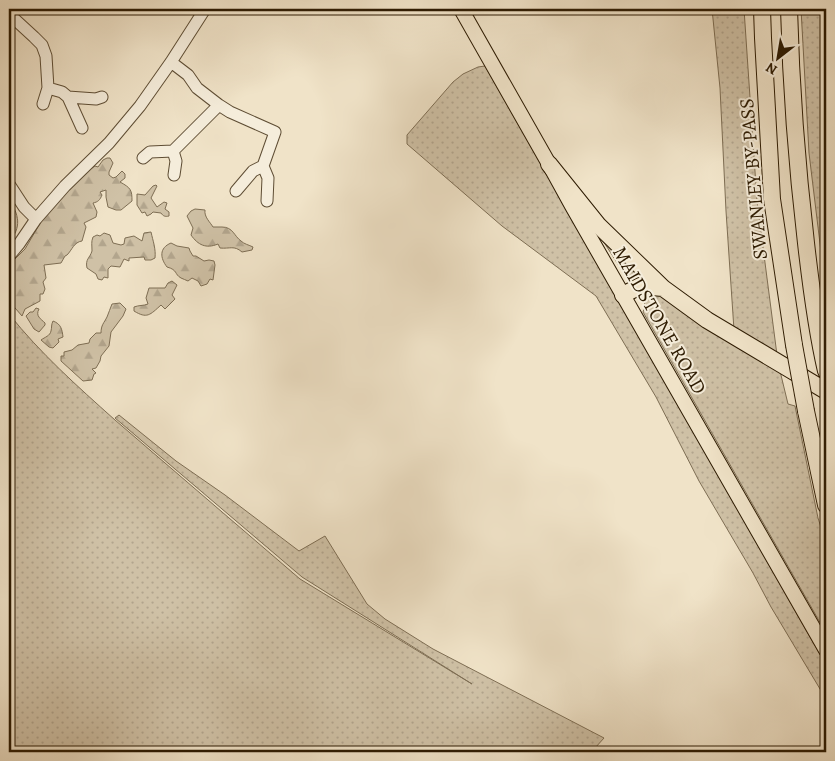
<svg xmlns="http://www.w3.org/2000/svg" width="835" height="761" font-family="Alegreya,serif">
  <style>
    .grass { fill: url(#grass-dots); stroke: #7e6e54 }
    .forest { fill: url(#forest-firs); stroke: #7e6e54 }
    .lines { fill: none; stroke-linecap: round; stroke-linejoin: round }
    .minor-casing { stroke: #5e4d34; stroke-width: 13 }
    .major-casing { stroke: #2d1b02; stroke-width: 16 }
    .highway-casing { stroke: #2d1b02; stroke-width: 18 }
    .minor { stroke: #f5eddb; stroke-width: 11 }
    .major { stroke: #f0e3c8; stroke-width: 14 }
    .highway { stroke: #f0e3c8; stroke-width: 16 }
    .highway-bridge-casing { stroke: #2d1b02; stroke-width: 18; stroke-linecap: butt }
    .highway-bridge { stroke: #f0e3c8; stroke-width: 16 }
    .labels { text-anchor: middle; stroke-width: 4; stroke-linejoin: round; paint-order: stroke }
    .street-label { font-size: 20px; fill: #2d1b02; stroke: #f5eddb }
  </style>
  <defs>
    <pattern id="grass-dots" width="8" height="8" patternUnits="userSpaceOnUse" patternTransform="scale(1.25)"><rect width="8" height="8" fill="#cfc1a6"/><path d="M2 2h.1M6 6h.1" fill="none" stroke="#b2a58d" stroke-width="1.8" stroke-linecap="round"/></pattern>
    <pattern id="forest-firs" width="22" height="20" patternUnits="userSpaceOnUse" patternTransform="scale(1.25)"><rect width="22" height="20" fill="#cfc1a6"/><path d="M5 1l3.5 6h-7zM16 11l3.5 6h-7z" fill="#b2a58d"/></pattern>
  </defs>
  <rect width="100%" height="100%" fill="#f0e3c8"/>
  <filter id="stains"><feTurbulence type="fractalNoise" baseFrequency=".004" numOctaves="4"/><feColorMatrix values="0 0 0 0 .2 0 0 0 0 .09 0 0 0 0 .02 0 0 0 .5 -.17"/></filter>
  <radialGradient id="worn" r=".72"><stop offset=".6" stop-color="#630" stop-opacity="0"/><stop offset="1" stop-color="#630" stop-opacity=".3"/></radialGradient>
  <path class="grass" d="M712,9H744L757,201L777,355L734,330L726,211L720,88Z
    M801,9H825L826,33V293L809,153Z
    M485,66L826,665V699L771,607L753,573L699,481L656,397L596,296L502,226L407,144V135L453,82L463,74L478,67Z
    M9,199C19,215 22,227 9,242Z
    M598,233L648,276L632,286Z
    M650,294H659L780,371L788,404L795,406L818,518L826,543V633L643,312C646,305 642,299 650,294Z
    M9,314C40,353 77,386 115,420L300,579L472,684L302,577L115,418L119,415L176,461L225,495L299,551L325,536L367,604L385,619L433,649L604,738L595,748L603,752H9Z"/>
  <path class="forest" d="M107,158H110L113,163L109,172V175L113,178L116,177L122,171L125,174V178L120,182C131,188 132,190 132,201L121,210H116L108,207L106,197V190L100,192L102,195C100,200 98,202 93,203L97,212L96,217L84,223L86,227L82,241C74,242 72,250 67,255L65,256L61,263L44,265L46,278L43,282L45,289L43,294H40V301L25,309L22,316L9,301V265L25,249L42,220L82,175L95,166L98,167L103,160Z
    M156,185L157,186L151,198L157,207L164,202L167,203L165,209L169,212V216C165,217 163,216 161,213L153,212L151,214L147,216L145,212L142,213L137,205V194L145,195L153,186Z
    M195,209L205,210C204,217 210,222 213,227C216,227 219,227 222,227C233,227 234,236 241,241C244,244 249,245 253,247L252,250L242,252C234,245 230,249 220,248L218,244C206,249 198,245 191,235L193,228L187,216L191,211Z
    M151,232C153,241 156,249 155,258L151,260H145L144,257L129,258V261L124,259L120,267L111,266L108,269V278L104,277L102,280L98,279L96,274L87,268C85,259 90,258 92,251C92,245 91,242 93,237L97,235L100,236L104,233L110,235L113,243L121,245L124,244L125,238L134,236L142,241L144,233Z
    M171,243L177,246L189,248L190,251L193,256H196L204,261L209,260L214,261L215,265L213,280L210,279L207,284L201,286L198,281L192,278L188,281C186,280 183,279 181,278C174,274 178,270 167,267C160,258 159,248 171,243Z
    M172,281L177,285L172,295L175,299L165,309L161,305C150,315 147,319 134,311V307C139,305 143,306 148,304L146,298L149,288H165L168,283Z
    M120,303L126,309L123,316L111,332L109,346L101,356L100,361L96,368L92,369L96,373L94,374L92,380L83,381L61,361V356H64V352L72,350L78,345L89,343L90,339L96,333H101C101,325 104,323 107,317C109,313 110,308 112,304Z
    M36,308L39,309C35,316 41,319 45,323V325L39,332L34,329L26,316L30,312H33Z
    M53,321C61,324 62,329 63,337L58,339L59,342L53,348L49,347L41,340C45,337 50,336 51,331C52,327 51,325 53,321Z"/>
  <g class="lines">
    <g class="minor-casing">
      <path id="minor" d="M9,14L34,37L42,45L46,56L48,88L43,104
        M171,62L188,75L197,88L219,105L230,112L275,132L263,166L268,178L267,201
        M48,88L62,92L68,97L82,128
        M68,97L96,99L102,97
        M143,158L150,152L173,151
        M174,175L176,161L173,151L219,105
        M9,184L24,207L36,219
        M236,191L253,171L263,166
        M9,256L19,244L36,219L65,186L109,143L140,106L171,62L205,9"/>
    </g>
    <g class="major-casing">
      <path id="major" d="M461,9L549,164L572,206L826,650"/>
    </g>
    <g class="highway-casing">
      <path id="highway" d="M762,9L763,38L772,199L794,345
        M789,9C791,87 797,166 806,243C811,287 816,328 826,371
        M549,164L598,225L663,288L707,320L826,391
        M623,295L640,286L663,288
        M806,411L826,505"/>
    </g>
    <use href="#minor" class="minor"/>
    <use href="#major" class="major"/>
    <use href="#highway" class="highway"/>
    <g class="highway-bridge-casing">
      <path id="highway-bridge" d="M794,345L806,411"/>
    </g>
    <use href="#highway-bridge" class="highway-bridge"/>
  </g>
  <g class="labels">
    <g class="street-label">
      <text transform="translate(753 179) rotate(-95)" y="7">SWANLEY BY-PASS</text>
      <text transform="translate(660 320) rotate(60)" y="7">MAIDSTONE ROAD</text>
    </g>
  </g>
  <rect width="835" height="761" fill="none" stroke="#f0e3c8" stroke-width="30"/>
  <rect x="10" y="10" width="815" height="741" fill="none" stroke="#2d1b02" stroke-width="2.5"/>
  <rect x="15" y="15" width="805" height="731" fill="none" stroke="#2d1b02"/>
  <g transform="translate(778 58) rotate(211)" stroke="#f5eddb" stroke-width="4" paint-order="stroke">
  <path d="M0-4L9 19L0 12L-9 19Z" fill="#2d1b02"/>
  <text y="-8" font-size="14" font-weight="bold" text-anchor="middle" fill="#2d1b02">N</text>
  </g>
  <rect width="100%" height="100%" filter="url(#stains)"/>
  <rect width="100%" height="100%" fill="url(#worn)"/>
</svg>
